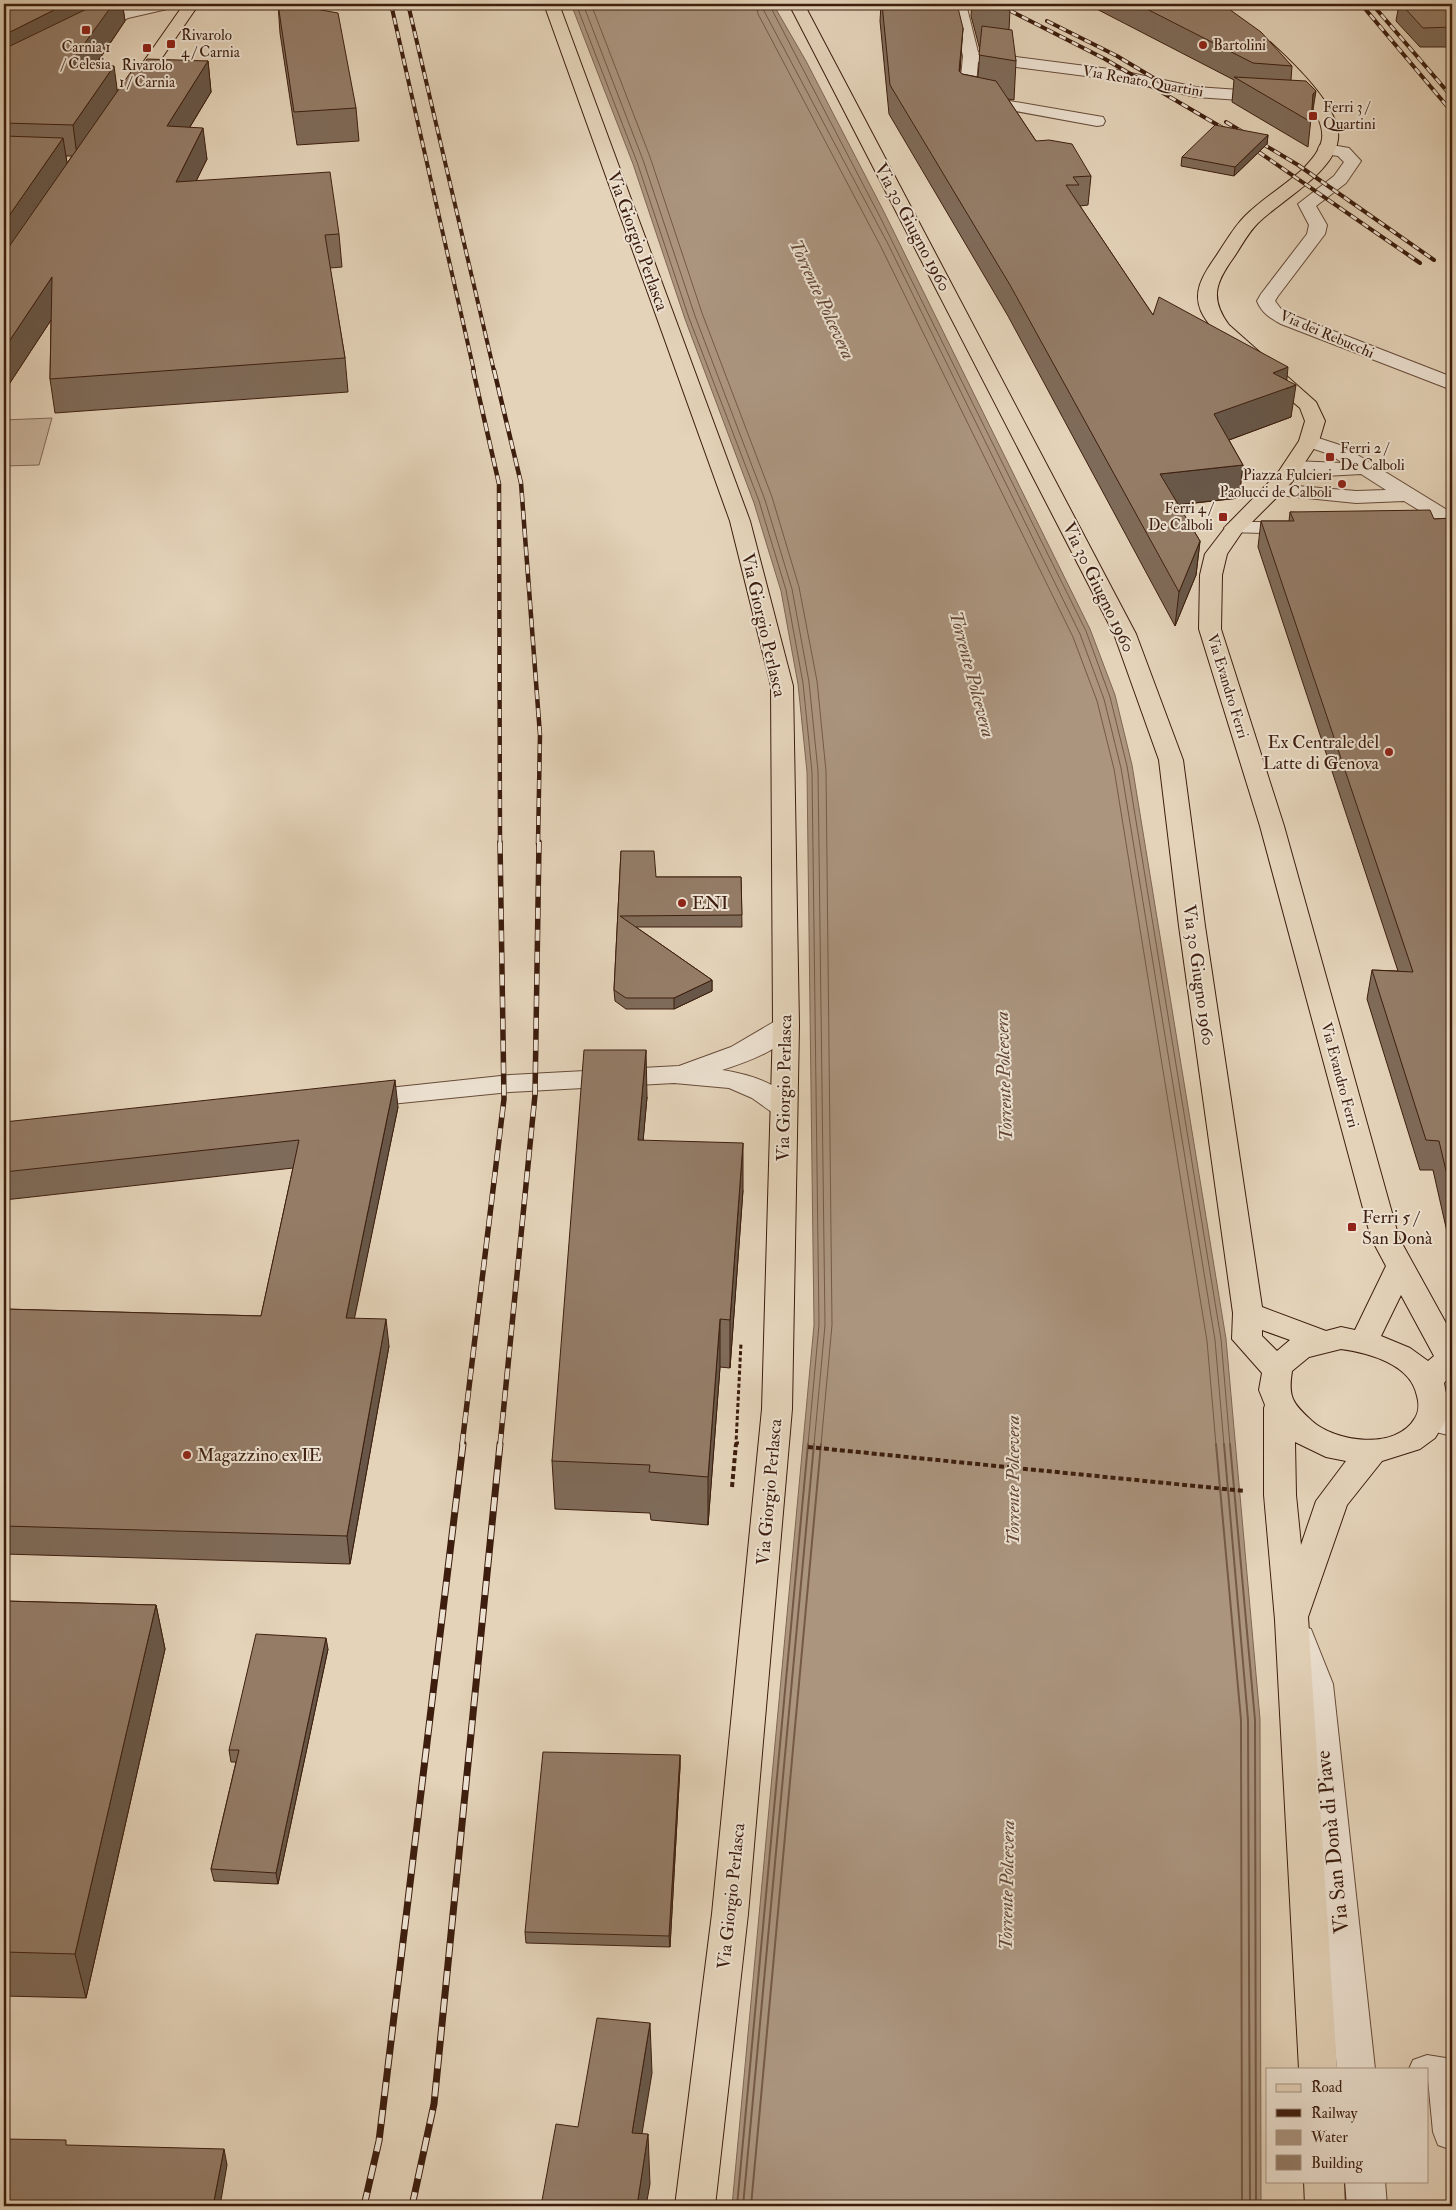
<svg xmlns="http://www.w3.org/2000/svg" width="1456" height="2210" font-family="'IM FELL Double Pica',serif">
  <style>
    .green { fill: #c8b49c; stroke: #826955 }
    .water { fill: #ab957f; stroke: #7f6552 }
    .lines { fill: none; stroke-linecap: round; stroke-linejoin: round }
    .shore-far1 { stroke: #745a46; stroke-width: 1 }
    .shore { stroke: #745a46; stroke-width: 2 }
    .minor-casing { stroke: #674b39; stroke-width: 2 }
    .major-casing { stroke: #3d1e0e; stroke-width: 2 }
    .path-far2 { stroke: #3d1e0e; stroke-width: 2.5; stroke-dasharray: 3 2; stroke-linecap: butt }
    .path-far1 { stroke: #3d1e0e; stroke-width: 3; stroke-dasharray: 4 2.5; stroke-linecap: butt }
    .path { stroke: #3d1e0e; stroke-width: 4; stroke-dasharray: 5 3; stroke-linecap: butt }
    .minor { fill: #ede2d2; fill-rule: evenodd }
    .major { fill: #e4d3b9; fill-rule: evenodd }
    .rail-far3-casing { stroke: #3d1e0e; stroke-width: 4 }
    .rail-far2-casing { stroke: #3d1e0e; stroke-width: 4.5 }
    .rail-far1-casing { stroke: #3d1e0e; stroke-width: 5.5 }
    .rail-casing { stroke: #3d1e0e; stroke-width: 7 }
    .rail-far3 { stroke: #ede2d2; stroke-width: 2.5; stroke-dasharray: 7; stroke-linecap: butt }
    .rail-far2 { stroke: #ede2d2; stroke-width: 3; stroke-dasharray: 9; stroke-linecap: butt }
    .rail-far1 { stroke: #ede2d2; stroke-width: 4; stroke-dasharray: 11; stroke-linecap: butt }
    .rail { stroke: #ede2d2; stroke-width: 5; stroke-dasharray: 14; stroke-linecap: butt }
    .wall { fill: #7f6b59; stroke: #3d1e0e; fill-rule: evenodd }
    .shaded-wall { fill: #685748; stroke: #3d1e0e }
    .building { fill: #947c67; stroke: #3d1e0e }
    .poi-dot { fill: #8f2418; stroke: #ede2d2; stroke-width: 2 }
    .labels { text-anchor: middle; stroke-width: 4; stroke-linejoin: round; paint-order: stroke }
    .far-poi-label { font-size: 15px; fill: #3d1e0e; stroke: #ede2d2; text-anchor: start }
    .far-street-label { font-size: 15px; fill: #3d1e0e; stroke: #ede2d2 }
    .street-label { font-size: 18px; fill: #3d1e0e; stroke: #ede2d2 }
    .poi-label { font-size: 18px; fill: #3d1e0e; stroke: #ede2d2; text-anchor: start }
    .water-label { font-size: 19px; font-style: italic; fill: #644836; stroke: #ede2d2 }
    .near-street-label { font-size: 21px; fill: #3d1e0e; stroke: #ede2d2 }
  </style>
  <rect width="100%" height="100%" fill="#e4d3b9"/>
  <filter id="stains"><feTurbulence type="fractalNoise" baseFrequency=".004" numOctaves="4"/><feColorMatrix values="0 0 0 0 .2 0 0 0 0 .09 0 0 0 0 .02 0 0 0 .5 -.17"/></filter>
  <radialGradient id="worn" r=".72"><stop offset=".6" stop-color="#630" stop-opacity="0"/><stop offset="1" stop-color="#630" stop-opacity=".3"/></radialGradient>
  <path class="green" d="M52,418L39,465L4,466V420Z"/>
  <path class="water" d="M571,4H773L806,61L884,212L1090,629L1115,695L1132,765L1226,1339L1260,1719L1261,2206H732L814,1325L807,772L798,684L781,591L754,503L685,319L633,164Z"/>
  <g class="lines">
    <path class="shore-far1" d="M576,4L637,162L689,318L759,501L786,590L803,683L812,772L819,1325L808,1445
      M583,4L643,160L695,316L765,500L792,589L809,682L818,771L825,1325L814,1445
      M591,4L650,157L702,313L772,497L799,587L817,681L826,771L832,1325L821,1445
      M756,4L758,14L880,245L1073,637L1097,701L1114,769L1207,1341L1216,1445
      M763,4L764,11L887,242L1080,634L1104,699L1121,768L1215,1340L1224,1445
      M769,4L879,215L1086,631L1110,697L1127,766L1221,1339L1230,1445"/>
    <path class="shore" d="M1216,1444L1241,1720L1242,2206
      M1224,1444L1248,1720L1250,2206
      M1230,1444L1255,1720L1256,2206
      M737,2206L808,1444
      M743,2206L814,1444
      M751,2206L821,1444"/>
    <g class="minor-casing">
      <path id="minor" d="M150,4H179L176,7L128,18L95,34L90,36L82,31L118,11Z
        M951,4H966L978,52L1117,70L1196,87L1269,92L1277,97L1269,102L1196,97L1117,80L978,62L975,95L1097,116L1103,117L1105,121L1103,125L1097,126L961,101L959,98L963,56Z
        M1326,144L1349,148L1361,161L1346,183L1316,206L1327,225L1325,234L1278,296L1275,301L1281,309L1295,316L1452,377V390L1281,324C1270,318 1262,313 1257,301L1261,294L1307,234L1309,225L1298,204L1334,176L1344,162L1338,156L1320,153L1318,149L1320,145Z
        M1309,435L1343,446L1452,513V528L1445,526L1404,501L1356,503L1267,494L1264,490L1267,486L1274,484L1356,491L1386,490L1361,474L1325,476L1285,471L1282,467L1285,463L1292,461L1343,463L1329,454L1302,445L1299,441L1302,437Z
        M1235,522H1298L1305,524L1309,528L1305,532L1298,534L1228,532L1224,528L1228,524Z
        M786,1018L795,1020L799,1026C784,1049 747,1062 722,1070C748,1074 781,1083 797,1107L793,1113L783,1116L773,1113L752,1098L729,1088L674,1083L510,1092L361,1107L351,1104L347,1098L351,1092L510,1075L679,1066L731,1047L777,1020Z
        M1431,1409L1452,1414V1436L1420,1428L1415,1420L1420,1412Z
        M1299,1625L1311,1629L1333,1684L1375,2069H1337L1299,1684L1282,1638L1287,1629Z
        M1427,2055L1452,2059V2150L1438,2145L1433,2132L1427,2069H1409L1413,2060Z
        M1345,2181H1385L1387,2206H1347Z"/>
    </g>
    <g class="major-casing">
      <path id="major" d="M184,4H199L137,94H125L123,91Z
        M544,4H559L750,521L793,686L799,1026L792,1409L748,1914L715,2206H675L712,1914L762,1409L773,1026L771,686L730,521Z
        M789,4H804L1136,634L1183,760L1205,926L1262,1307L1326,1331L1341,1327L1355,1330L1386,1266L1371,1238L1260,826L1199,629L1200,575L1205,554L1228,524L1277,474L1299,441L1305,421L1300,408C1273,384 1215,341 1201,311C1193,293 1202,277 1212,262C1223,247 1232,229 1245,216C1263,198 1286,185 1304,168C1311,160 1320,151 1322,139C1326,109 1279,67 1258,48L1256,45L1258,42H1270C1291,61 1342,108 1338,139C1335,172 1280,201 1258,223C1248,233 1242,245 1234,257C1216,282 1209,298 1229,325L1316,402L1325,421L1319,441L1292,482L1242,532L1227,554L1222,575L1221,629L1284,826L1399,1238L1452,1334V1374L1444,1383L1449,1408L1446,1420L1435,1438L1420,1449L1382,1461L1347,1505L1308,1617L1337,2069H1299L1275,1620L1264,1495V1408L1265,1405L1259,1390L1262,1373L1232,1339L1233,1313L1179,926L1159,760L1114,634ZM1401,1295L1434,1356L1428,1361L1410,1348L1381,1336ZM1262,1330L1290,1340L1277,1351L1262,1336ZM1341,1349C1369,1353 1411,1364 1417,1396C1419,1403 1419,1412 1415,1418C1396,1451 1335,1442 1312,1421C1292,1403 1288,1397 1292,1371L1309,1357ZM1295,1442L1326,1457L1346,1461L1316,1501L1301,1545L1296,1495Z
        M1304,2181H1344L1345,2206H1305Z"/>
    </g>
    <path class="path-far2" d="M4,451H9"/>
    <path class="path-far1" d="M739,1443H736L741,1343
      M736,1445V1443"/>
    <path class="path" d="M808,1447L1245,1491
      M732,1487L736,1444"/>
    <use href="#minor" class="minor"/>
    <use href="#major" class="major"/>
    <g class="rail-far3-casing">
      <path id="rail-far3" d="M391,4L474,371
        M408,4L494,371
        M997,4L1105,59L1233,134
        M1361,4L1452,112
        M1372,4L1452,97
        M1047,21L1117,56L1172,89
        M1226,122L1298,165L1434,260
        M1247,144L1420,263"/>
    </g>
    <g class="rail-far2-casing">
      <path id="rail-far2" d="M473,370L499,484L500,844
        M494,370L521,483L540,735L538,844"/>
    </g>
    <g class="rail-far1-casing">
      <path id="rail-far1" d="M462,1445L504,1099L500,842
        M500,1445L535,1095L539,842"/>
    </g>
    <g class="rail-casing">
      <path id="rail" d="M364,2206L379,2141L463,1444
        M412,2206L434,2104L500,1444"/>
    </g>
    <use href="#rail-far3" class="rail-far3"/>
    <use href="#rail-far2" class="rail-far2"/>
    <use href="#rail-far1" class="rail-far1"/>
    <use href="#rail" class="rail"/>
  </g>
  <path class="wall" d="M13,4H131V6L123,8L125,21L95,66L118,91L143,66L208,61L211,92L190,127L207,159L196,181L339,234L342,267L330,268L345,358L348,392L55,413L50,379L51,320L4,392V7ZM66,156H72L67,163Z
    M278,4L356,108L359,141L297,145L280,33Z
    M881,4H957L961,56L960,72L962,74L978,77L980,50L971,16L972,4H1009L1010,10L1009,30L1016,61L1014,100L1008,99L1036,141L1091,176L1088,205L1080,206L1153,315L1287,380L1291,417L1229,440L1243,465L1239,498L1178,505L1200,541L1196,575L1175,626L1008,316L889,114L880,21Z
    M1087,4H1222L1292,66L1291,80L1312,116L1311,118L1308,147L1232,102L1234,80Z
    M1399,4H1452V47H1420L1396,21Z
    M1268,135L1267,144L1234,176L1181,166L1182,157Z
    M1290,512L1434,519L1452,518V1254L1433,1170H1420L1367,999L1372,970L1398,971L1258,547L1261,521H1289Z
    M621,851L656,877H741L742,927H636L712,980V991L674,1009H626L615,1001L614,990Z
    M647,1097L643,1140L743,1190L730,1368L720,1367L708,1525L651,1520L650,1513L555,1509L552,1461Z
    M398,1107L354,1318L389,1346L350,1564L4,1554V1309L261,1316L293,1168L4,1200V1122Z
    M1452,1545V1555L1450,1552Z
    M4,1601L156,1605L165,1649L86,1998L4,1996Z
    M328,1649L278,1884L214,1881L211,1869L236,1762H231L229,1750Z
    M680,1755V1767L670,1947L526,1943L525,1932Z"/>
  <path class="shaded-wall" d="M66,4H131V6L123,8L125,21L74,96L4,67V35Z
    M963,28L961,56L957,99L959,71Z
    M208,61L211,92L171,158L167,126Z
    M114,66L118,96L77,156L73,125Z
    M1316,91L1312,116L1310,119L1313,94Z
    M203,128L207,159L180,214L176,182Z
    M1268,135L1267,144L1234,176L1235,167Z
    M63,138L68,169L4,263V223Z
    M52,277L57,311L4,392V349Z
    M1288,367L1286,389L1296,385L1291,417L1210,447L1214,414L1273,373Z
    M1243,465L1239,498L1157,507L1160,474Z
    M1200,541L1196,575L1175,626L1179,592Z
    M712,980V991L674,1009V998Z
    M646,1050L647,1097L639,1187L638,1140Z
    M395,1080L398,1107L349,1345L346,1318Z
    M743,1143V1190L730,1368V1320Z
    M386,1319L389,1346L350,1564L347,1536Z
    M720,1319V1367L708,1525V1477Z
    M156,1605L165,1649L86,1998L75,1954Z
    M326,1638L328,1649L278,1884L276,1873Z
    M680,1755V1767L670,1947L669,1936Z
    M650,2023L652,2073L634,2182L632,2133Z
    M648,2134L650,2184L646,2206H637Z
    M224,2149L227,2165L220,2206H213Z"/>
  <path class="building" d="M13,4H66L4,35V7Z
    M97,4H113L69,65L114,66L73,125L4,123V49Z
    M278,4H288L338,13L356,108L294,112Z
    M882,4H957L963,28L959,71L962,74L996,81L1036,141L1049,140L1072,144L1091,176L1073,177L1079,185H1066L1153,315L1159,297L1288,367L1273,373L1296,385L1214,414L1243,465L1160,474L1200,541L1179,592L1010,285L890,85Z
    M981,4H1009L1010,10L982,7Z
    M1137,4H1222L1261,32L1292,66L1253,63Z
    M1401,4H1452V27L1423,28Z
    M982,26L1012,30L1016,61L979,55Z
    M147,59L208,61L167,126L203,128L176,182L330,172L339,234L325,235L345,358L50,379L52,277L4,349V251H6L135,66H143Z
    M1234,77L1306,81L1316,91L1313,94L1311,122Z
    M1215,125L1268,135L1235,167L1182,157Z
    M4,136L63,138L4,223Z
    M1430,510L1434,519L1452,518V1196L1439,1141L1426,1140L1372,970L1413,972L1261,521H1294L1290,512Z
    M621,851H654L656,877H741L742,915L620,916L712,980L674,998H626L614,990Z
    M584,1050H646L638,1140L743,1143L730,1320L720,1319L708,1477L649,1472L650,1465L552,1461Z
    M395,1080L346,1318L386,1319L347,1536L4,1526V1309L261,1316L299,1140L4,1172V1122Z
    M4,1601L156,1605L75,1954L4,1952Z
    M256,1634L326,1638L276,1873L211,1869L239,1750H229Z
    M543,1752L680,1755L669,1936L525,1932Z
    M597,2018L650,2023L632,2133L648,2134L637,2206H541L556,2124L578,2127Z
    M4,2139L66,2140V2145L224,2149L213,2206H4Z"/>
  <g class="poi-dot">
    <rect x="81" y="25" width="10" height="10" rx="2.5"/>
    <rect x="166" y="39" width="10" height="10" rx="2.5"/>
    <circle cx="1203" cy="45" r="5"/>
    <rect x="142" y="43" width="10" height="10" rx="2.5"/>
    <rect x="1308" y="111" width="10" height="10" rx="2.5"/>
    <rect x="1325" y="452" width="10" height="10" rx="2.5"/>
    <circle cx="1342" cy="484" r="5"/>
    <rect x="1218" y="512" width="10" height="10" rx="2.5"/>
    <circle cx="1389" cy="752" r="5"/>
    <circle cx="682" cy="903" r="5"/>
    <rect x="1347" y="1222" width="10" height="10" rx="2.5"/>
    <circle cx="187" cy="1455" r="5"/>
  </g>
  <g class="labels">
    <g class="far-poi-label">
      <text x="181" y="40">Rivarolo<tspan x="181" dy="17">4 / Carnia</tspan></text>
      <text x="1213" y="50">Bartolini</text>
      <text x="86" y="52" text-anchor="middle">Carnia 1<tspan x="86" dy="17">/ Celesia</tspan></text>
      <text x="147" y="70" text-anchor="middle">Rivarolo<tspan x="147" dy="17">1 / Carnia</tspan></text>
      <text x="1323" y="112">Ferri 3 /<tspan x="1323" dy="17">Quartini</tspan></text>
      <text x="1340" y="453">Ferri 2 /<tspan x="1340" dy="17">De Calboli</tspan></text>
      <text x="1332" y="480" text-anchor="end">Piazza Fulcieri<tspan x="1332" dy="17">Paolucci de Calboli</tspan></text>
      <text x="1213" y="513" text-anchor="end">Ferri 4 /<tspan x="1213" dy="17">De Calboli</tspan></text>
    </g>
    <g class="far-street-label">
      <text transform="translate(1143 81) rotate(10)" y="5">Via Renato Quartini</text>
      <text transform="translate(1327 334) rotate(23)" y="5">Via dei Rebucchi</text>
      <text transform="translate(1228 686) rotate(73)" y="5">Via Evandro Ferri</text>
      <text transform="translate(1340 1075) rotate(75)" y="5">Via Evandro Ferri</text>
    </g>
    <g class="street-label">
      <text transform="translate(913 227) rotate(62)" y="6">Via 30 Giugno 1960</text>
      <text transform="translate(638 241) rotate(70)" y="6">Via Giorgio Perlasca</text>
      <text transform="translate(1099 587) rotate(64)" y="6">Via 30 Giugno 1960</text>
      <text transform="translate(764 625) rotate(77)" y="6">Via Giorgio Perlasca</text>
      <text transform="translate(1199 975) rotate(82)" y="6">Via 30 Giugno 1960</text>
      <text transform="translate(784 1088) rotate(-89)" y="6">Via Giorgio Perlasca</text>
      <text transform="translate(769 1492) rotate(-85)" y="6">Via Giorgio Perlasca</text>
      <text transform="translate(731 1896) rotate(-84)" y="6">Via Giorgio Perlasca</text>
    </g>
    <g class="poi-label">
      <text x="1379" y="748" text-anchor="end">Ex Centrale del<tspan x="1379" dy="21">Latte di Genova</tspan></text>
      <text x="692" y="909">ENI</text>
      <text x="1362" y="1223">Ferri 5 /<tspan x="1362" dy="21">San Donà</tspan></text>
      <text x="197" y="1461">Magazzino ex IE</text>
    </g>
    <g class="water-label">
      <text transform="translate(823 299) rotate(65)" y="7">Torrente Polcevera</text>
      <text transform="translate(973 674) rotate(75)" y="7">Torrente Polcevera</text>
      <text transform="translate(1003 1076) rotate(-92)" y="7">Torrente Polcevera</text>
      <text transform="translate(1012 1480) rotate(-90)" y="7">Torrente Polcevera</text>
      <text transform="translate(1006 1885) rotate(-89)" y="7">Torrente Polcevera</text>
    </g>
    <g class="near-street-label">
      <text transform="translate(1332 1842) rotate(-96)" y="7">Via San Donà di Piave</text>
    </g>
  </g>
  <rect width="1456" height="2210" fill="none" stroke="#e4d3b9" stroke-width="20"/>
  <rect x="5" y="5" width="1446" height="2200" fill="none" stroke="#3d1e0e" stroke-width="2.5"/>
  <rect x="10" y="10" width="1436" height="2190" fill="none" stroke="#3d1e0e"/>
  <rect x="1266" y="2068" width="162" height="115" fill="#ede2d2" stroke="#a79484"/>
  <rect x="1276" y="2084" width="25" height="8" fill="#e4d3b9" stroke="#a79484"/>
  <text x="1311" y="2092" font-size="15" fill="#3d1e0e">Road</text>
  <rect x="1276" y="2109" width="25" height="8" fill="#3d1e0e" stroke="#a79484"/>
  <text x="1311" y="2118" font-size="15" fill="#3d1e0e">Railway</text>
  <rect x="1276" y="2130" width="25" height="15" fill="#ab957f" stroke="#a79484"/>
  <text x="1311" y="2142" font-size="15" fill="#3d1e0e">Water</text>
  <rect x="1276" y="2155" width="25" height="15" fill="#947c67" stroke="#a79484"/>
  <text x="1311" y="2168" font-size="15" fill="#3d1e0e">Building</text>
  <rect width="100%" height="100%" filter="url(#stains)"/>
  <rect width="100%" height="100%" fill="url(#worn)"/>
</svg>
